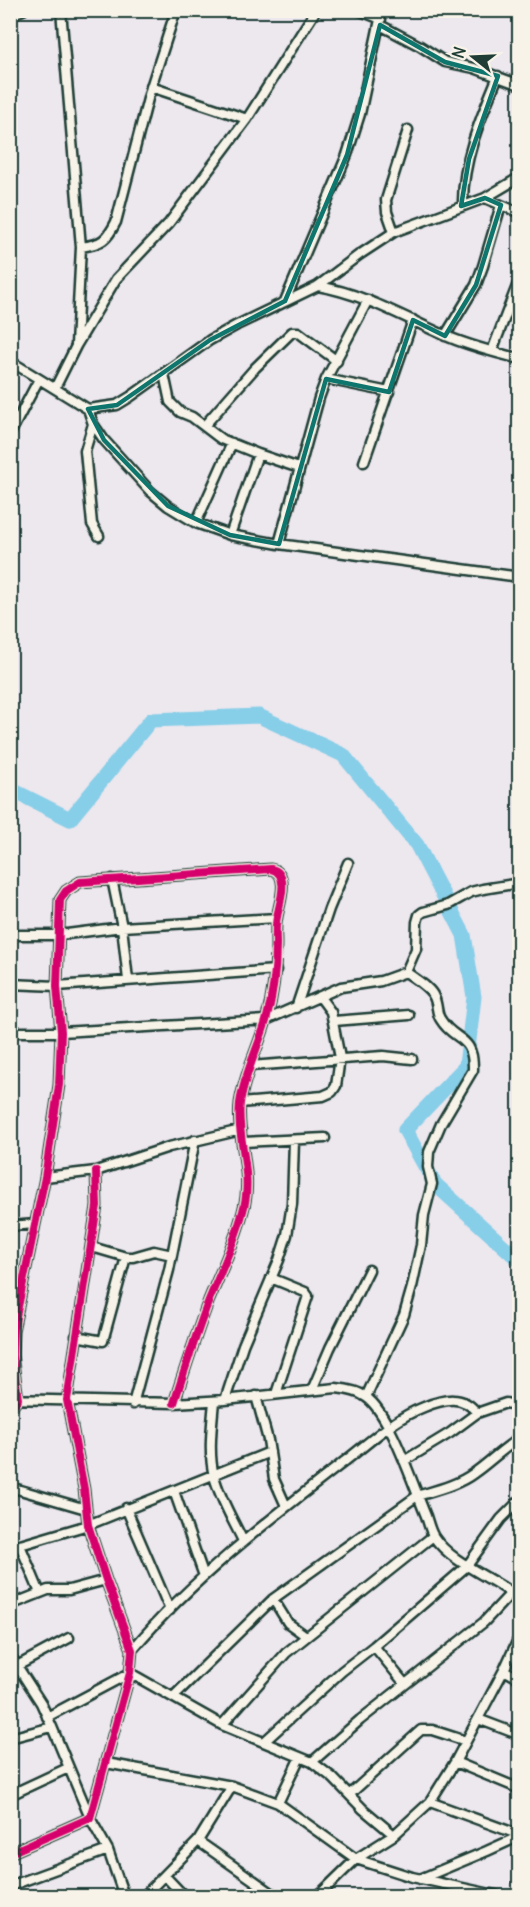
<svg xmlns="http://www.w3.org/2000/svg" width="530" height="1907" font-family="Delius,sans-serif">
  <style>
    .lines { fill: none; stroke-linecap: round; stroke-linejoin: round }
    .river { stroke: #87cee8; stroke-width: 15 }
    .minor-casing { stroke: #1f3d34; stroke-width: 13 }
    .minor { stroke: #f7f3e8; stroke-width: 8 }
    .cycleway-casing { stroke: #f7f3e8; stroke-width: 11 }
    .cycleway { stroke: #d6006c; stroke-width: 8 }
    .marked { fill: none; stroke: #0f766e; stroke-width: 4.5; stroke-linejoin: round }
  </style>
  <rect width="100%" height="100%" fill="#ede7ee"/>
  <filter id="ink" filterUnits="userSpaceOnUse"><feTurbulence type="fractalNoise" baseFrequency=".0167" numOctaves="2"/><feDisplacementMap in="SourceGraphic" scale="12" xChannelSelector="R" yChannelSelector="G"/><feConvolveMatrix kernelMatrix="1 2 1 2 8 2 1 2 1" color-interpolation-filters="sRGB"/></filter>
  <g filter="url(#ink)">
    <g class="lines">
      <path class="river" d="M10,789L70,819L151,720L259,716L343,755L417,845L464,935L474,997L466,1066L405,1130L435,1184L520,1261"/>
      <g class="minor-casing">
        <path id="minor" d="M61,10L81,247L76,345
          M358,10L381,19
          M10,15L23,10
          M380,25L420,46L445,62L474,68L520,85
          M151,87L247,119
          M485,198L520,213
          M463,205C462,161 481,117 498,76
          M394,232L387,212L386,200L408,130
          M81,247C102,244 107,240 116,222L151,87L176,10
          M318,286C364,294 401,316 444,335C468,346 494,352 520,359
          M285,301L347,155L360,114L382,10
          M445,336L476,285L483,266L501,205
          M492,351L520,278
          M10,361L88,409L117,405L130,397L210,340L237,325L318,286L359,255L394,232L485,198L520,177
          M164,374L170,402L180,412L192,417L221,439L258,454
          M326,379L389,392
          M55,388L76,346L116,279L169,223L247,119L316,10
          M88,409L93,424L104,440L150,491L168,506L196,523L230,535L279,544L520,577
          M520,414V419
          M93,424L85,451L92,524L99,536
          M204,426L255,368L292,332H298L337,361
          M10,434L39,379
          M364,462L413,320
          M196,523L232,443
          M230,535L258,454L299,468
          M279,544L319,398L326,379L368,300
          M112,879L122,927L128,980
          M10,935H59L122,927L277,918
          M10,984L57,986L276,970
          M296,1008L329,909L348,863
          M334,1021L409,1015
          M10,1032H61L266,1020L341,987L381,981L406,972L416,949L417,922L419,915L423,912L448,905L471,892L483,889L520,883
          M250,1066L383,1056L412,1059
          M240,1103L323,1096L332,1092L336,1086L340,1058L331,1012L320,997
          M244,1142L325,1138
          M45,1177L96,1171L169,1147L241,1130
          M10,1226L35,1224
          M92,1247L126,1257H133L154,1251L172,1255
          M271,1278L305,1292L308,1296L276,1394
          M76,1336L103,1341L126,1257
          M312,1390L330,1348L369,1270
          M256,1396L268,1440L274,1479L286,1506
          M366,1397L404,1315L412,1287L421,1245L424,1215L432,1184L428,1167L429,1152L441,1124L473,1070C474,1034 454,1042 441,1020C436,1014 438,1005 434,997C430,987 415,979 406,972
          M10,1399L174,1403L225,1400L336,1388C346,1389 358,1391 366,1397C390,1413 414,1488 426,1516C428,1522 430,1531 434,1537C452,1564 494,1578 520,1599
          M225,1400L243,1345L279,1260L287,1235L292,1204L294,1140
          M214,1401C212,1425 208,1453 214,1476C220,1499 233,1520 243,1541
          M133,1404L169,1270L195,1140
          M10,1410L18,1399L12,1355L13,1331L45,1177L59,1085L61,1032L57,986L60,900L66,891L80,882L271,869C291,873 279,905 277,917C275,926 276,936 276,945C276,970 273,996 266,1021C258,1048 244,1075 240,1103C236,1140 254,1174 243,1211C235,1242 221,1271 209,1300C196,1334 185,1369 174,1403
          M404,1461L450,1433L477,1413L506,1403L520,1407
          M10,1487L86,1509
          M174,1491L204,1576
          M126,1508L170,1610
          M20,1545L40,1593
          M10,1548L88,1525L270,1452
          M273,1599L288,1623L306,1636
          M10,1605L48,1590H69L106,1580
          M374,1646L405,1684
          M132,1650C194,1577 270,1519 345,1461C370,1442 393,1419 424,1407C444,1399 463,1394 477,1413
          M10,1655L41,1703L52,1727L90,1818L108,1850L124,1896
          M17,1666L69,1638
          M504,1670L520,1679
          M173,1697L273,1599L417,1496C437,1490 458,1485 474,1473C490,1462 503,1448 520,1438
          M47,1717L130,1673L222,1725L312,1762L333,1778L363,1809L394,1835
          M478,1719L520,1735
          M222,1725L286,1653L433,1536
          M10,1738L52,1727
          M265,1741L342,1671L374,1646L467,1566L501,1519L520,1500
          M312,1762L360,1720L484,1622L512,1592
          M455,1762L520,1789
          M106,1763L232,1786L278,1803L356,1859L412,1877L500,1896
          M350,1794L421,1730H432L466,1741
          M10,1795L68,1768
          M430,1802L520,1835
          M278,1803L300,1757
          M198,1841L276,1896
          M10,1853L90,1818L130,1673L132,1650L106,1580L88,1525L84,1489L67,1400L97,1206L96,1171
          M165,1876L184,1896
          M420,1879L487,1851L520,1836
          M10,1886L108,1850
          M144,1896L198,1841L232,1786
          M318,1896L356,1859L394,1835L430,1802L455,1762L504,1670L520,1635"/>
      </g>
      <use href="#minor" class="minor"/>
      <g class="cycleway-casing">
        <path id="cycleway" d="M10,1410L18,1399L12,1355L13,1331L45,1177L59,1085L61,1032L57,986L60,900L66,891L80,882L271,869C291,873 279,905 277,917C275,926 276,936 276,945C276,970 273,996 266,1021C258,1048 244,1075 240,1103C236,1140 254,1174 243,1211C235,1242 221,1271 209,1300C196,1334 185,1369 174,1403
          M10,1853L90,1818L130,1673L132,1650L106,1580L88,1525L84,1489L67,1400L97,1206L96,1171"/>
      </g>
      <use href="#cycleway" class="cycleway"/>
    </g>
  </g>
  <path class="marked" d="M380,25L445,62L498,76L469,159L461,206L485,198L501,205L476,285L445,336L413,320L389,392L326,379L279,544L230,535L168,506L104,440L88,409L117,405L210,340L285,301L347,155Z"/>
  <rect width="530" height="1907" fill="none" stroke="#f7f3e8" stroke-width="36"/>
  <rect x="18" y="18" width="494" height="1871" fill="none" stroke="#1f3d34" stroke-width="2" filter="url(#ink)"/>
  <g transform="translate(473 57) rotate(288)" stroke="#f7f3e8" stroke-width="4.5" paint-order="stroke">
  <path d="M0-4.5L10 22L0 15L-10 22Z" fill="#1f3d34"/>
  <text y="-9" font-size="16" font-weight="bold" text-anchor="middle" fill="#1f3d34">N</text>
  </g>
</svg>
